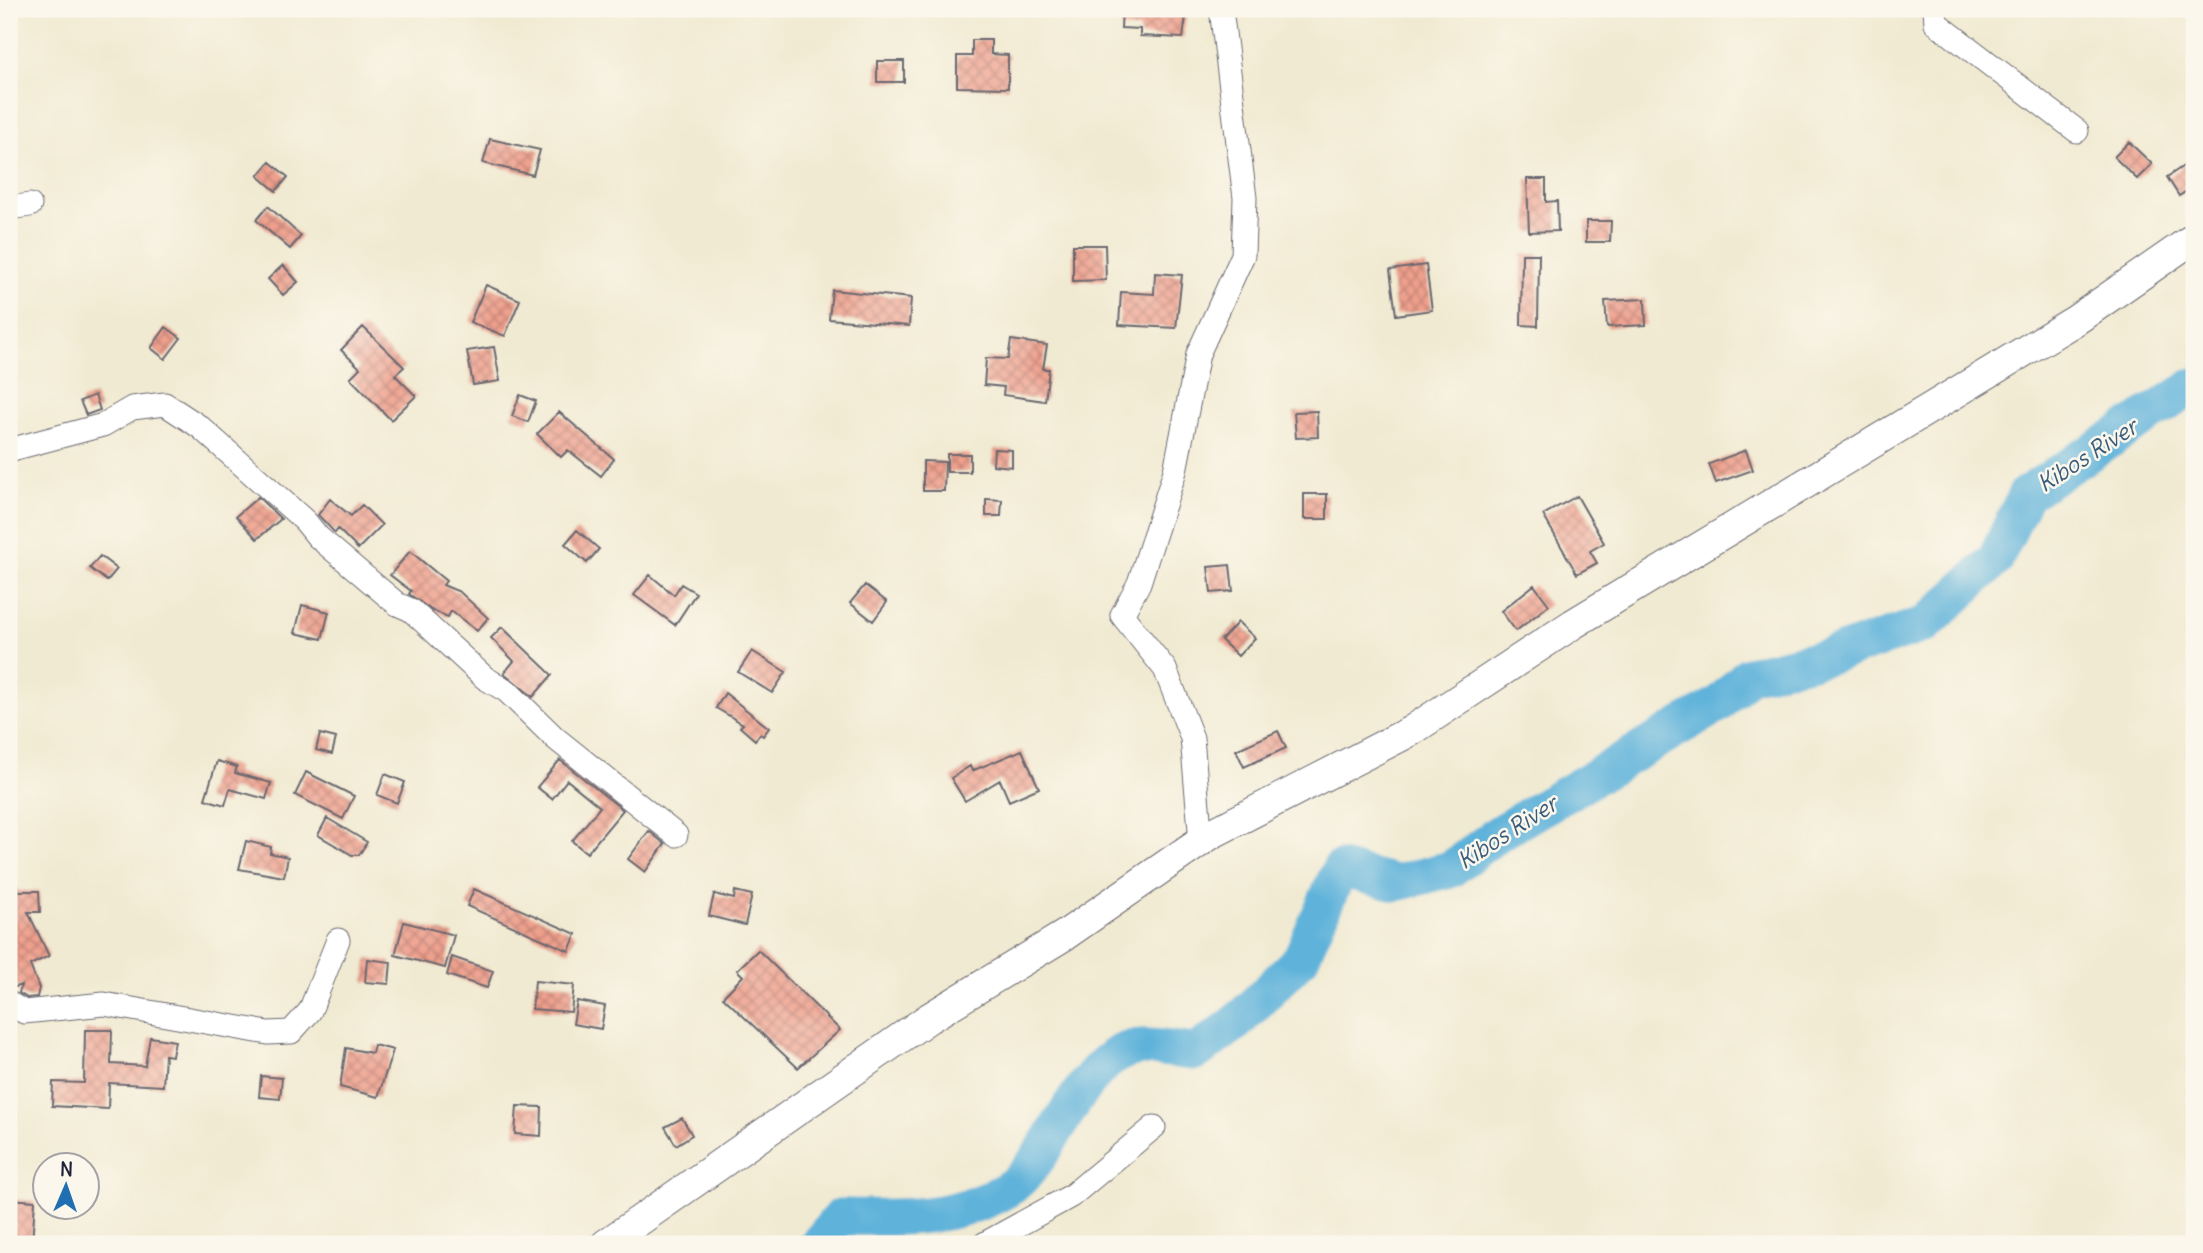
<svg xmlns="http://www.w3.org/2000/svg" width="2203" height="1253" viewBox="0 0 2203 1253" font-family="Delius,sans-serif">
<defs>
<pattern id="building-cross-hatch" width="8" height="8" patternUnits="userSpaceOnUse" patternTransform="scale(1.75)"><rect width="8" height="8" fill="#efa08d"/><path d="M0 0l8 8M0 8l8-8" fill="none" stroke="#c18274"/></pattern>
</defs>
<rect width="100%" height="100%" fill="#fbf7ec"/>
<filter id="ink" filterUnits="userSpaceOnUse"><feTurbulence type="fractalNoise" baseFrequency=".0143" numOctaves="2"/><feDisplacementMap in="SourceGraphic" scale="14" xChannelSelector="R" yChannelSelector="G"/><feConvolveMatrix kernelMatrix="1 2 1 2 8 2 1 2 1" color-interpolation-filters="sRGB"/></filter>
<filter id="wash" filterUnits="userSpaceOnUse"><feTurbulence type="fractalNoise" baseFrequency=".00686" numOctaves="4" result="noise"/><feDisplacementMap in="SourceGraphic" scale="28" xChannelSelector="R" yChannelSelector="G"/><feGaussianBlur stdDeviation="1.57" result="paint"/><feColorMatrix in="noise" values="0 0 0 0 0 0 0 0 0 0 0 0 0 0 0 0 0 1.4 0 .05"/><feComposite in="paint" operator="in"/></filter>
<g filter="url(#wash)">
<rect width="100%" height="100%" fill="#f1ead2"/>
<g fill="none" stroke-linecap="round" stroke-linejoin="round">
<path stroke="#5eb2da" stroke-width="37" d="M818 1244 840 1217C898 1218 954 1220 1006 1190 1055 1161 1080 1050 1142 1047 1160 1046 1179 1051 1196 1052L1236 1023 1301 958 1340 869 1396 883 1451 869 1499 833 1719 704 1748 675 1829 656 1926 624 1995 560 2026 494 2194 386"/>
</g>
<g id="blocks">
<path fill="url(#building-cross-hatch)" d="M1122 9H1187L1183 38 1140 36V29L1121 28Z
M972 40H991V54L1008 55V88L957 87V56H972Z
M877 61H904V82H877Z
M490 139 540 150 533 175 483 163Z
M2129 142 2152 164 2137 179 2114 157Z
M2194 159V186L2179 196 2167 177Z
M270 162 288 177 276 191 258 176Z
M1527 179H1546V202L1557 201 1558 231 1529 232Z
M268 206 301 236 290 249 256 220Z
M1586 221H1611L1610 242H1586Z
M1073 245H1105L1106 280 1073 281Z
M1522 254H1539L1538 326 1521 325Z
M283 265 298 282 283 295 268 279Z
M1426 265 1432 310 1396 315 1390 270Z
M1155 273 1182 275 1176 328 1119 325 1121 292 1154 294Z
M486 285 520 300 505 336 470 322Z
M832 290 911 298 909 326 829 319Z
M1645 299 1646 325 1607 327 1605 301Z
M166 327 181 338 165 359 151 348Z
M363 327 404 367 395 375 416 396 391 420 350 378 360 368 341 350Z
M1011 340 1047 345 1043 369H1049L1045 401 1003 395 1004 387 984 385 986 358 1008 359Z
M494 347 500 381 473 385 467 351Z
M95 395 100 410 86 415 80 401Z
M520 395 536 401 528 422 512 416Z
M1317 411 1318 437 1296 438 1294 412Z
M559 412 614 459 601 476 568 450 561 457 537 434Z
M994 449 1012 450V467L993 465Z
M1746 450 1753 470 1716 483 1709 464Z
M947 454H970V472H947Z
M923 461 945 462 944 491H923Z
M1304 494H1327V519H1304Z
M1577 496 1604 543 1590 551 1597 563 1577 574 1543 515Z
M258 497 281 519 257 539 236 516Z
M330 499 351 516 362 505 382 525 358 549 338 529 335 533 318 515Z
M986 499 1002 500 1001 516H986Z
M577 530 599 549 587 563 565 544Z
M410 551 446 581 443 585 460 592 488 618 477 631 451 611 448 617 431 610 409 594 411 591 390 575Z
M100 556 117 569 107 581 90 568Z
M1230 565 1233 591 1211 593 1208 567Z
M650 575 674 595 681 584 696 593 675 625 634 595Z
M865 585 887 602 873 621 850 603Z
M1534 585 1549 605 1516 631 1501 611Z
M302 605 329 612 322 639 295 633Z
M1238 622 1255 638 1238 656 1221 640Z
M502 627 552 675 533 697 504 673 514 661 491 638Z
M752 651 786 672 772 693 738 672Z
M725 693 769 728 763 736 760 734 755 740 740 727 743 724 716 708Z
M1278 731 1286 748 1244 767 1236 750Z
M320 734 336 738 332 754 316 750Z
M1022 750 1039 788 1009 801 1000 780 965 801 951 778 970 766 972 771Z
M560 760 623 810 587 853 572 841 600 807 567 780 552 799 537 787Z
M217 761 237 767 235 773 271 783 266 799 230 789 225 805 205 799Z
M306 772 354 796 343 819 295 795Z
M385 774 405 782 397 803 377 795Z
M327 818 367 842 359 855H352L318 835Z
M649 831 665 844 645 872 628 859Z
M246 841 271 847 270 853 288 857 284 877 239 869Z
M13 880 18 891H39L40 912H28L49 956 30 965 39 988 37 997 27 998 19 993 21 985 9 989V938L13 936Z
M474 889 576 934 569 951 467 906Z
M735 891 752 895 745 925 709 916 714 894 734 899Z
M404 922 454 935 445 968 395 955Z
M758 950 840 1030 798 1068 723 997 743 976 737 970Z
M452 957 493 971 487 988 447 975Z
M367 959 391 962 389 984 365 982Z
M535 981 574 985 571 1012 532 1009Z
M577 1001 605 1006 601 1029 573 1024Z
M85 1030H112L111 1064 145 1066 150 1037 175 1041 172 1056 165 1055 163 1086 109 1083 108 1109 52 1106 53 1082 84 1083Z
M374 1045 393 1050 378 1097 340 1087 346 1048 372 1053Z
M261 1076 282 1078 280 1099 259 1097Z
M517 1106 542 1107 541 1136 515 1134Z
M682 1118 692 1135 676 1145 665 1127Z
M9 1199 35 1201 32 1244H9Z"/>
</g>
</g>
<g filter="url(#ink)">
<use href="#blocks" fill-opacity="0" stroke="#6a6870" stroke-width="2"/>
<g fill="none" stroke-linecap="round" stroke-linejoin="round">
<g stroke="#6a6870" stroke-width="25">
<path id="minor" d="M1935 9 1936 23 2077 131
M9 208 30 205
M9 450 103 425 132 408 165 404 200 427 305 521 318 537 397 604 411 610 485 678 507 691 555 738 676 835
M1201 841 1192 738 1165 669 1122 615 1139 583 1175 471 1198 354 1243 255 1245 198 1221 9
M9 1003 24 1012 104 1004 268 1033 291 1032 310 1011 338 940
M984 1244 1071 1196 1154 1127"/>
</g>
<g stroke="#6a6870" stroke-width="32">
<path id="major" d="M606 1244 929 1018 1065 935 1211 834 1411 731 1573 624 2076 320 2194 238"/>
</g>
<use href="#minor" stroke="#fff" stroke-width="23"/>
<use href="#major" stroke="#fff" stroke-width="30"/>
</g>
</g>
<g text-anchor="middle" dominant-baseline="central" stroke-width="5" stroke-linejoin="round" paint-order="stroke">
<g font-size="23" font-style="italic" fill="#3a5c7b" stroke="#fbf7ec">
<text transform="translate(2087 455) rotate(-33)">Kibos River</text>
<text transform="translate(1507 832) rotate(-33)">Kibos River</text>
</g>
</g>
<rect width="2203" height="1253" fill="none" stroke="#fbf7ec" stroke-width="35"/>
<g transform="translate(66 1186) rotate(2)"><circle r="33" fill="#fbf7ec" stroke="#a4a2a5" stroke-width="2"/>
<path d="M0-5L12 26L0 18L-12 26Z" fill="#1f6fb2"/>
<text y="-10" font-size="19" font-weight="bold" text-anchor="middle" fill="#22223b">N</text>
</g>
</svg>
